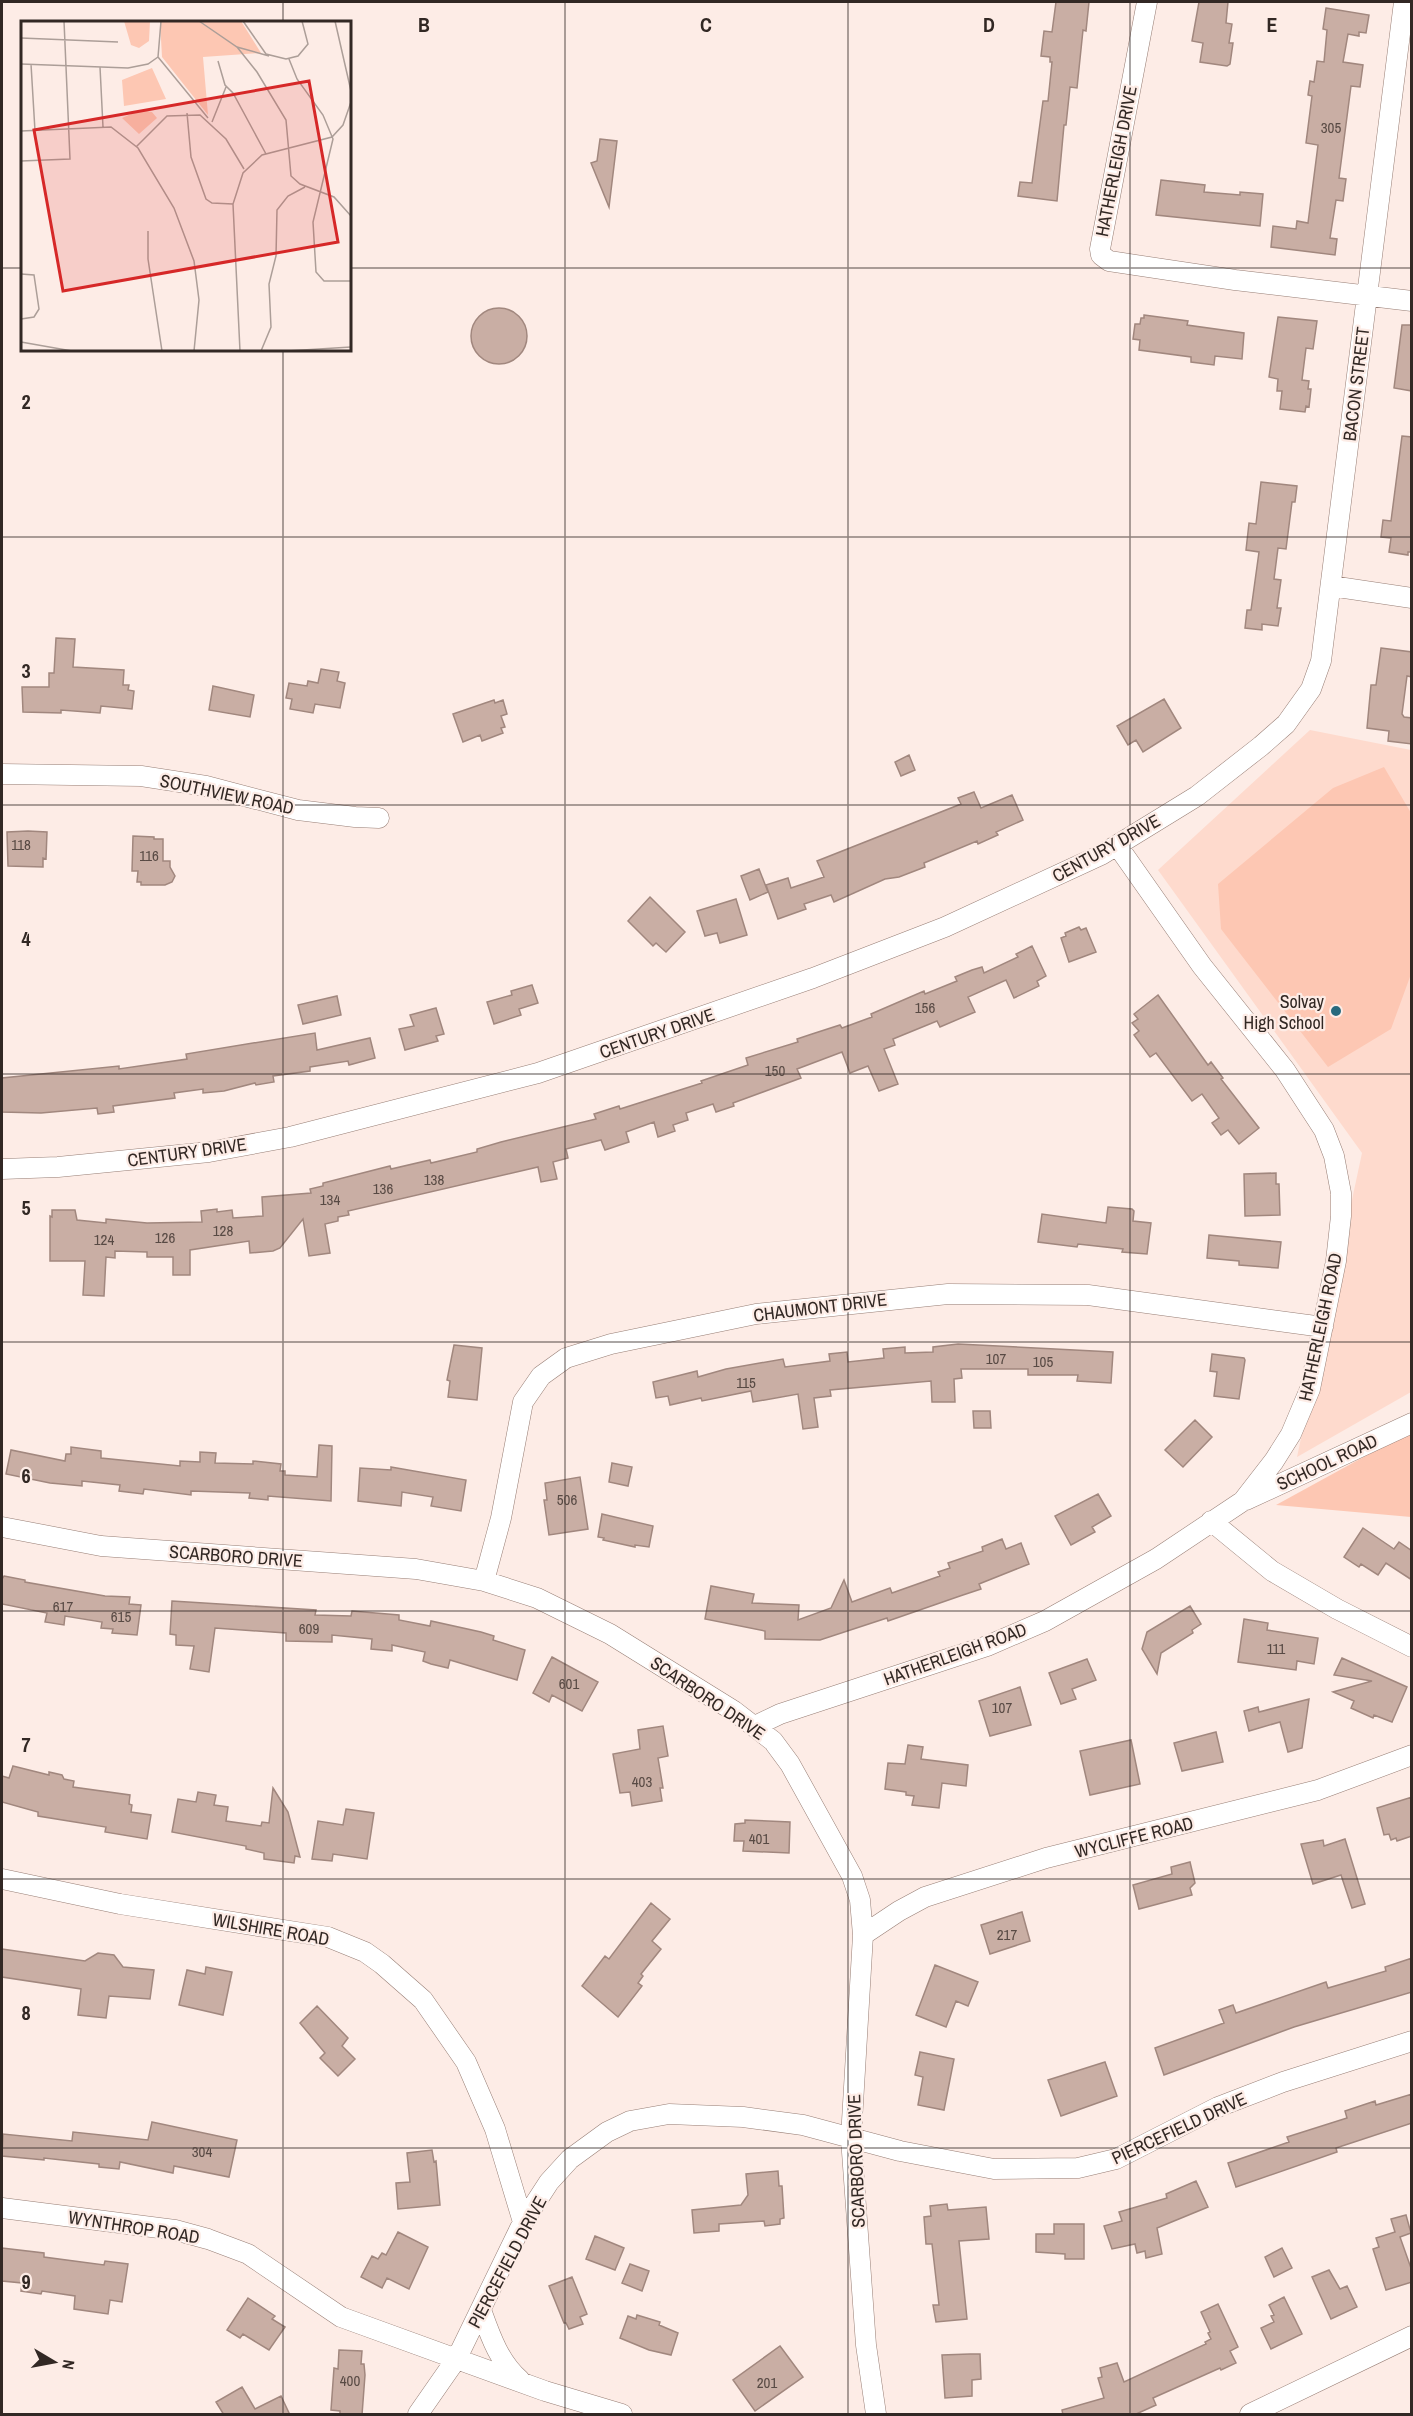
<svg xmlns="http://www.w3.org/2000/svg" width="1413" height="2416" viewBox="0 0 1413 2416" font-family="'Archivo Narrow',sans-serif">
<rect width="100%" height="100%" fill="#fdece6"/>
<path fill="#fedacd" d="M1310 730 1411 750V1392L1297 1457 1362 1153 1158 870Z"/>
<path fill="#fdc7b3" d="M1384 767 1411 813V974L1391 1029 1328 1067 1221 929 1218 884 1333 788Z
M1411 1431V1517L1276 1505Z"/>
<path fill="#c9aea4" stroke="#a1877e" stroke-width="1.5" d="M1056 2H1089L1086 31 1083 30 1077 88 1070 87 1066 125H1064L1057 201 1018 196 1020 182 1032 183 1043 101H1048L1052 62H1050V57L1041 56 1044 31 1052 32Z
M1199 2H1228L1226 23 1232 24 1229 43H1233L1230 64 1227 66 1200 62 1203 43 1192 41Z
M1326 8 1369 15 1366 33 1359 32V36L1348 34 1343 62 1363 65 1360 87 1351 86 1339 178 1346 179 1343 201 1336 200 1330 238 1337 239 1335 255 1271 247 1273 226 1296 229 1297 221 1308 223 1318 145 1306 143 1312 96 1308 95 1310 81 1314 82 1317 61 1324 62 1327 30 1323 29Z
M600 139 617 141 609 207 591 163 597 161Z
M1161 180 1205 185 1204 192 1240 195V192L1263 194 1260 226 1156 215Z
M471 336a28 28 0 1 1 56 0a28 28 0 1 1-56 0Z
M1144 315 1188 321 1187 325 1244 333 1242 359 1215 356 1214 365 1191 362V357L1139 350 1140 340 1133 339 1135 324H1140L1141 318H1144Z
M1278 317 1317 321 1313 349 1306 348 1302 380 1309 381 1308 389H1311L1309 407 1306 406 1305 412 1280 409 1282 391H1277L1278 379 1269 377Z
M1402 325H1412V391L1394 388Z
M1402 436 1412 437V552H1408V555L1389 552 1391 538 1381 537 1383 520 1391 521Z
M1261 482 1297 486 1295 502H1292L1286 549 1278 548 1274 579 1281 580 1277 608H1281L1278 626 1262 624V630L1245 628 1247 610H1251L1259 552 1246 550 1249 523 1256 524Z
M56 638 75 639 73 667 124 670 123 685H129L128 690 134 691 132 709 101 706 100 713 61 710V713L23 712 22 687H49V673H54Z
M1381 648 1412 652V677L1407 676 1402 714 1404 717 1412 718V744L1388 741 1389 731 1367 728 1371 685H1376Z
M321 669 339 672 337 681 345 683 340 708 315 704 313 713 290 709 292 699 286 698 289 683 307 686 308 681 318 683Z
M213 686 254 695 250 717 209 710Z
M1164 699 1181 728 1143 752 1136 740 1128 745 1117 726Z
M494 700 495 703 503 700 507 714 501 716 505 727 501 728 503 733 482 741 480 735 463 742 453 714Z
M909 755 915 770 901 776 895 762Z
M974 792 981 808 1012 795 1023 820 996 832 998 835 978 844 977 841 924 863 925 867 899 877 885 879 834 902 831 895 804 904 806 909 778 919 766 885 788 878 791 888 824 877 817 861 961 804 958 798Z
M28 831 47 832 46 859 43 858V867L8 866 7 832Z
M133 836 154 837V839H163V861H170V867L175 876 172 882 165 885H141V882H137L138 871H132Z
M759 869 768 892 750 900 741 876Z
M650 897 685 932 666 952 656 943 653 946 628 921Z
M736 899 747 935 720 943 717 933 705 936 697 911Z
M1079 927 1081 930 1086 928 1096 952 1069 962 1061 938 1066 936 1065 933Z
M1032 946 1046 976 1037 981 1039 986 1014 998 1006 980 968 997 975 1012 940 1027 937 1021 893 1039 895 1045 884 1049 898 1084 879 1091 868 1066 850 1073 842 1052 797 1069 801 1078 733 1103 734 1106 716 1112 713 1104 686 1113 688 1120 673 1125 675 1131 658 1137 654 1122 626 1132 629 1142 605 1150 601 1140 566 1149 568 1158 553 1162 557 1179 541 1182 538 1167 348 1211 349 1215 338 1217V1221L325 1224 330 1253 309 1256 303 1219 280 1248 273 1251 250 1253 249 1241 190 1250V1275H173V1257H147V1252L115 1251V1258L106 1257 104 1296 83 1295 85 1261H50V1216L52 1217V1210H75L77 1220 106 1223V1219L147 1223 202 1222 201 1211 217 1209V1212L232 1210 233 1218 263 1216 262 1197 311 1193 310 1189 323 1186V1183L390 1166 391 1169 430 1160 431 1163 477 1152V1149L501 1142 596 1119 594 1114 619 1106 620 1109 702 1083 701 1081 748 1065 746 1058 798 1042 797 1039 812 1034 840 1025 842 1028 872 1017 871 1014 924 991 925 994 957 981 955 977 972 970 982 967 984 973 1018 957 1016 954Z
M532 985 538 1003 519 1009 521 1015 494 1024 487 1002 512 995 511 991Z
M1158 995 1208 1065 1211 1062 1223 1078 1221 1079 1259 1128 1239 1144 1228 1130 1221 1135 1212 1123 1219 1118 1202 1094 1192 1101 1156 1053 1150 1057 1134 1035 1139 1031 1132 1023 1138 1019 1134 1014Z
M337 996 341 1015 303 1024 298 1005Z
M436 1008 444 1034 436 1036 438 1041 405 1050 399 1029 414 1026 410 1015Z
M315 1033 317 1050 370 1038 375 1058 349 1065 348 1061 310 1067V1071L273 1076 274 1082 256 1085 255 1083 224 1091 203 1093V1089L174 1093 175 1098 113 1106 114 1112 98 1114 97 1108 41 1113 2 1112V1078L119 1066V1069L187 1059 186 1054Z
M1276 1173V1184H1279L1280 1215 1245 1216 1244 1174Z
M1108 1207 1132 1209 1134 1211 1133 1221 1151 1223 1147 1254 1122 1252 1123 1249 1078 1244 1077 1247 1038 1242 1042 1214 1106 1223Z
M1209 1235 1281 1242 1278 1268 1239 1265V1261L1207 1258Z
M958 1344 1113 1352 1111 1383 1077 1381 1078 1375H1028V1369H961L962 1378 954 1379 955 1402H932L931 1381 830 1390 831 1396 814 1398 818 1427 803 1429 798 1394 753 1402 751 1391 702 1401 701 1398 670 1405 668 1396 656 1398 653 1382 697 1371 698 1377 726 1369 783 1359 785 1367 830 1361 829 1354 847 1352 848 1362 884 1358 883 1349 905 1347V1353L933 1352V1347Z
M454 1345 482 1348 477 1400 448 1397 450 1381 447 1380Z
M1212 1354 1244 1358 1245 1360 1239 1399 1214 1396 1217 1372 1210 1371Z
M973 1411H990L991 1428H974Z
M1195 1420 1212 1437 1183 1467 1165 1450Z
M319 1445 332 1446 331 1501 268 1496V1500L249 1498 250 1493 191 1491V1495L144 1489 143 1494 119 1491 120 1485 82 1481V1486L50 1483 6 1474 11 1450 65 1461 66 1454H71V1447L101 1451V1458L180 1466V1461L200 1462V1452L216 1453 215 1463 253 1464V1461L281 1464 280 1471H285V1475L317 1477Z
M612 1463 632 1467 628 1486 609 1482Z
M391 1467 466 1480 461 1511 431 1506 433 1497 402 1492 401 1506 358 1501 360 1468 391 1470Z
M580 1477 588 1529 549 1535 544 1500H547L545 1483Z
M1098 1494 1111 1516 1092 1527 1095 1532 1071 1545 1055 1516Z
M602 1514 653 1526 649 1547 635 1545V1547L603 1540 604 1538 598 1537Z
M1363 1528 1394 1549 1399 1542 1412 1551V1580L1386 1563 1378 1575 1361 1564 1359 1567 1344 1557Z
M1002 1539 1006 1549 1021 1543 1029 1564 979 1584 981 1589 960 1596 888 1621 887 1618 820 1640 765 1639V1631L705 1619 711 1586 754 1594 752 1603 799 1605 798 1620 831 1608 844 1580 852 1602 890 1588 892 1593 940 1576 938 1572 950 1568 948 1563 983 1551 982 1547Z
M4 1576 25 1580V1582L105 1596 130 1597 129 1604 141 1605 137 1635 112 1633 113 1629 101 1628 102 1622 65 1616 64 1625 45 1622 47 1613 2 1604V1579Z
M172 1601 316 1610 315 1615 351 1616 352 1611 399 1615V1620L430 1626 431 1621 481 1632 494 1636 493 1640 525 1650 517 1680 450 1660 448 1668 431 1664 423 1661 425 1652 392 1645V1651L371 1649 372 1639 332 1635V1642L286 1641V1633L215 1628 209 1672 190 1669 194 1646 176 1645V1635L170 1634Z
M1190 1606 1201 1624 1192 1630 1193 1633 1161 1653 1157 1674 1142 1649 1147 1632Z
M1244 1619 1268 1623 1267 1630 1318 1638 1314 1664 1297 1661 1296 1670 1238 1662Z
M552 1657 598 1682 582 1711 552 1695 549 1702 533 1693Z
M1342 1658 1407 1687 1392 1722 1374 1715 1373 1718 1351 1708 1354 1701 1333 1692 1372 1681 1334 1675Z
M1087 1659 1096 1680 1072 1689 1076 1699 1061 1704 1049 1673Z
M1020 1687 1031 1725 990 1736 979 1701Z
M1309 1699 1302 1748 1288 1752 1280 1722 1249 1731 1244 1711 1258 1707 1259 1712Z
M663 1726 668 1756 658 1758 663 1788H660L662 1801 632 1806 630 1792 620 1793 613 1754 640 1749 638 1730Z
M1216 1732 1223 1762 1182 1771 1174 1743Z
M1131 1740 1140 1784 1090 1795 1080 1751Z
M908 1745 923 1747 921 1759 968 1765 966 1786 942 1783 939 1808 912 1805 914 1796 906 1795V1792L885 1789 888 1763 905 1764Z
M13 1766 49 1775V1772L62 1775 64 1779 74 1781 73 1787 130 1795 129 1804 132 1805 131 1812 151 1815 147 1839 105 1832 106 1827 38 1816V1812L2 1802V1776L9 1778Z
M273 1788 288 1812 300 1857 295 1856 294 1863 264 1859V1853L246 1849V1846L172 1832 178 1799 196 1802 198 1792 216 1795 214 1805 228 1807 226 1821 261 1826 262 1822 269 1823Z
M1412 1797V1836L1397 1841 1396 1838 1391 1840 1389 1834 1384 1835 1377 1808Z
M346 1809 374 1813 367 1859 333 1854 332 1861 312 1859 318 1821 343 1825Z
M745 1820 790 1822 789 1853 743 1851 744 1841H734L735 1824 745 1823Z
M1345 1839 1365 1904 1352 1908 1341 1875 1313 1884 1301 1844 1323 1840 1324 1846Z
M1190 1862 1195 1883 1190 1888 1192 1895 1139 1909 1133 1885 1172 1874 1171 1867Z
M651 1903 670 1919 652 1941 661 1949 641 1974 643 1976 638 1983 642 1986 618 2017 582 1986 605 1956 609 1959Z
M1022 1912 1030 1941 990 1954 981 1925Z
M2 1949 85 1961 98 1953 114 1955 123 1967 154 1970 150 1999 109 1996 106 2018 78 2015 81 1989 2 1977Z
M1412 1958V1992L1294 2027 1164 2075 1155 2048 1224 2023 1219 2010 1233 2005 1236 2013 1326 1982 1328 1988 1386 1971 1385 1967Z
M935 1965 978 1982 968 2006 956 2001 946 2027 916 2015Z
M206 1967 232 1972 223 2015 179 2005 187 1970 205 1974Z
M317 2006 348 2038 342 2046 355 2059 338 2076 320 2058 325 2053 300 2023Z
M920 2052 954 2059 944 2110 918 2105 923 2077 915 2075Z
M1105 2062 1117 2096 1061 2116 1048 2080Z
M1412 2094V2123L1336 2148 1337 2152 1236 2187 1228 2163 1289 2142 1287 2137 1347 2118 1345 2111 1375 2101 1376 2105Z
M152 2122 237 2140 229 2177 174 2166 173 2173 120 2162 119 2169 99 2167V2164L44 2158V2160L2 2156 3 2134 72 2141 73 2132 148 2140Z
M432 2150 434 2162 436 2161 440 2205 398 2209 396 2183 410 2182 407 2153Z
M778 2171 779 2186H782L784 2218 780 2219V2224L765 2226 764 2221 719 2224V2231L694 2233 692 2210 741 2205 748 2195 746 2174Z
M1196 2181 1208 2207 1157 2228 1162 2254 1146 2258 1145 2251 1137 2253 1135 2244 1112 2249 1104 2226 1122 2221 1119 2212 1167 2198 1166 2194Z
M947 2204 948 2210 986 2207 989 2239 959 2241 967 2319 936 2322 933 2305H939L932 2244H926L924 2217 931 2216 930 2206Z
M1406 2215 1411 2233 1400 2237 1412 2271V2282L1386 2290 1373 2249 1379 2247 1376 2238 1395 2232 1391 2219Z
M1054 2224H1084V2259H1065V2254L1036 2252V2234H1054Z
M398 2232 428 2247 409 2289 387 2278 382 2288 361 2277 372 2256 378 2259 382 2253 386 2255Z
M595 2236 624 2248 615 2270 586 2259Z
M2 2248 44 2253V2257L104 2265 105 2261 128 2264 122 2302 110 2300 108 2314 74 2309 75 2296 42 2291 41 2294 21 2291 22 2283 2 2281Z
M1282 2248 1292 2268 1274 2277 1265 2257Z
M630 2264 649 2271 642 2291 622 2283Z
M1329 2270 1340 2289 1347 2286 1357 2307 1331 2319 1312 2277Z
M572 2277 587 2314 580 2317 583 2324 569 2329 566 2323H564L549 2286Z
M1284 2297 1302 2334 1271 2349 1261 2328 1274 2322 1271 2316 1274 2315 1269 2305Z
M248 2298 275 2316 272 2319 285 2327 269 2350 243 2334 240 2338 227 2330Z
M1218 2304 1238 2347 1230 2351 1236 2363 1221 2370 1220 2368 1153 2398 1156 2405 1134 2415H1063L1062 2410 1104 2398 1098 2378 1102 2377 1100 2368 1117 2363 1124 2382 1206 2344 1205 2342 1211 2339 1208 2333 1210 2332 1201 2312Z
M637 2315 660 2322 659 2325 678 2333 671 2355 649 2350 620 2338 628 2316 636 2319Z
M780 2346 803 2377 755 2411 733 2380Z
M339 2350 362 2351 361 2364H364L365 2375 362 2415H340V2411L331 2410 334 2368 338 2369Z
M970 2354H980L981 2379 972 2380V2396L945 2398 942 2355Z
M242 2387 255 2409 281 2396 290 2415H224L216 2402Z"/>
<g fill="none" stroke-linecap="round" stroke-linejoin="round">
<g stroke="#977e75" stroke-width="21">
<path id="minor" d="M1147 2 1100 249 1101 255 1109 261 1235 280 1412 301
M1331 586 1412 598
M2 774 141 776 206 786 298 810 355 817 379 818
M2 1169 58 1167 209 1152 290 1137 538 1073 813 978 945 927 1101 855 1197 796 1261 746 1286 724 1311 689 1321 661 1404 2
M1246 1500 1412 1423
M1211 1521 1272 1571 1337 1609 1412 1647
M2 1527 101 1546 416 1569 484 1581 537 1598 610 1634 734 1711 773 1741 790 1764 852 1876 860 1900 863 1935 851 2138 866 2345 876 2414
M484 1581 501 1518 523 1402 541 1376 566 1358 611 1344 756 1314 948 1294 1088 1295 1323 1327
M755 1726 780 1714 987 1646 1045 1621 1156 1559 1243 1501 1274 1461 1291 1434 1310 1389 1336 1261 1341 1216V1193L1334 1156 1324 1130 1285 1070 1202 966 1117 845
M2 1879 120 1904 328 1937 365 1952 382 1964 423 2000 466 2062 495 2129 523 2222
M863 1935 899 1911 925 1897 1046 1858 1318 1790 1412 1755
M2 2208 175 2230 208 2239 248 2254 341 2317 545 2391 622 2414
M481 2310C490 2335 499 2362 520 2380
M418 2414 457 2358 523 2222 549 2182 570 2159 607 2132 630 2121 669 2114 743 2117 803 2125 900 2151 994 2169 1078 2168 1116 2159 1218 2107 1283 2082 1412 2041
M1250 2414 1412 2336"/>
</g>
<use href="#minor" stroke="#fff" stroke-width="20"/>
</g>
<path fill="none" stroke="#322824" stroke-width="1.5" stroke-opacity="0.55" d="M283 2V22M565 2V2414M848 2V2414M1130 2V2414M2 268H22M350 268H1412M283 350V2414M2 537H1412M2 805H1412M2 1074H1412M2 1342H1412M2 1611H1412M2 1879H1412M2 2148H1412"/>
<circle fill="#28697d" stroke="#fdece6" stroke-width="2" cx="1336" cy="1011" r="6"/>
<g text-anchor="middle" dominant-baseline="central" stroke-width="4.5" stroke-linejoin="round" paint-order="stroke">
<g font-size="15" fill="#584a44">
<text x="1331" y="127">305</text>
<text x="21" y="844">118</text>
<text x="149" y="855">116</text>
<text x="925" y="1007">156</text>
<text x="775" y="1070">150</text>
<text x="434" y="1179">138</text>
<text x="383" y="1188">136</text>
<text x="330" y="1199">134</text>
<text x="223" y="1230">128</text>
<text x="165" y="1237">126</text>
<text x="104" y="1239">124</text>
<text x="996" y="1358">107</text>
<text x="1043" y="1361">105</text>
<text x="746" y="1382">115</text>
<text x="567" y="1499">506</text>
<text x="63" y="1606">617</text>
<text x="121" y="1616">615</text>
<text x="309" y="1628">609</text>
<text x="1276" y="1648">111</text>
<text x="569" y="1683">601</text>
<text x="1002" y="1707">107</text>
<text x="642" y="1781">403</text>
<text x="759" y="1838">401</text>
<text x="1007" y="1934">217</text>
<text x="202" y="2151">304</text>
<text x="350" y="2380">400</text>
<text x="767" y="2382">201</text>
</g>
<g font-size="18" fill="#322824" stroke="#fdece6">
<text transform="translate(1116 161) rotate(-79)">HATHERLEIGH DRIVE</text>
<text transform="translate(1356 384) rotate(-83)">BACON STREET</text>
<text transform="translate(227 794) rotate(12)">SOUTHVIEW ROAD</text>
<text transform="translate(1106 848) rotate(-29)">CENTURY DRIVE</text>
<text transform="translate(657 1033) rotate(-19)">CENTURY DRIVE</text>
<text transform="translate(187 1152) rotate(-8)">CENTURY DRIVE</text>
<text transform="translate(820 1307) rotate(-7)">CHAUMONT DRIVE</text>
<text transform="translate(1320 1327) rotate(-78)">HATHERLEIGH ROAD</text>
<text transform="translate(1327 1462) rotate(-25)">SCHOOL ROAD</text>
<text transform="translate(236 1556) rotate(4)">SCARBORO DRIVE</text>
<text transform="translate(955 1654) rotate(-20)">HATHERLEIGH ROAD</text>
<text transform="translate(708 1698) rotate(34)">SCARBORO DRIVE</text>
<text transform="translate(1134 1837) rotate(-14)">WYCLIFFE ROAD</text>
<text transform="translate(271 1929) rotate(10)">WILSHIRE ROAD</text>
<text transform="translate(1179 2128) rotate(-25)">PIERCEFIELD DRIVE</text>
<text transform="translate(856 2161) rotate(-92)">SCARBORO DRIVE</text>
<text transform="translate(134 2227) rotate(9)">WYNTHROP ROAD</text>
<text transform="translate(507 2262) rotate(-62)">PIERCEFIELD DRIVE</text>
</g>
<g font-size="18" fill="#322824" stroke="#fdece6" text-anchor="end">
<text x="1324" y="1001">Solvay<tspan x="1324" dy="21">High School</tspan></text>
</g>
</g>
<g transform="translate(21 21)">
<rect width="330" height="330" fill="#fdece6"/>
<path d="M103 0H129L128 20 118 27 110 24ZM139 0H220L240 32 182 36 187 94 141 36ZM131 47 145 78 103 85 101 59ZM119 89 131 91 136 97 118 113 101 97Z" fill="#fdc7b3"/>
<path fill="none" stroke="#ac9e98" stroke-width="1.5" d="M178 0 216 26 248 35M222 0 245 33 265 38 277 35 287 23 281 0M314 0 330 70M0 17 97 21M216 26 236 51 265 99 270 155 279 163 313 176 330 195M137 36 187 97M137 36 140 0M268 38 276 58 302 94 312 118 292 201 295 251 303 260H330M197 40 204 64 212 72 245 133M0 43 107 47 127 43 137 36M10 43 14 110M79 46 82 106M166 92 170 136 185 178 191 182 212 183M191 101 205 66M0 110 90 106 117 127 153 187 173 240 178 279 173 330M115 126 146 95 179 94 205 118 223 148M0 140 49 138 43 0M127 210V238L141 330M0 253 13 254 18 288 13 296 0 298M0 321 51 330M219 330 212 183 222 152 241 134 311 116 322 104 330 81M240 330 250 306 248 263 255 235 256 189 267 175 284 166M266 330 330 326"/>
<path fill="#d62828" fill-opacity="0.15" stroke="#d62828" stroke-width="3" d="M288 60 317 221 42 270 13 109Z"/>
<rect width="330" height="330" fill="none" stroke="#322824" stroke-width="3"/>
</g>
<g font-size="20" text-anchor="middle" font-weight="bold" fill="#322824" stroke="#fdece6" stroke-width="4.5" stroke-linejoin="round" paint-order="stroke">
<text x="424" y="32">B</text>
<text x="706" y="32">C</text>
<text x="989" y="32">D</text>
<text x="1272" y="32">E</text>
<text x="26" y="409">2</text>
<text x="26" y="678">3</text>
<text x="26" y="946">4</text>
<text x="26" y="1215">5</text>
<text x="26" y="1483">6</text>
<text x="26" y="1752">7</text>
<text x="26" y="2020">8</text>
<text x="26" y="2289">9</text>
</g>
<rect width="1413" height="2416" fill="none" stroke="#322824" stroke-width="6"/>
<g transform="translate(54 2362) rotate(100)" stroke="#fdece6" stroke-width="4.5" paint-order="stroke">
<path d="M0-4.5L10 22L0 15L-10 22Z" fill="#322824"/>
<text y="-9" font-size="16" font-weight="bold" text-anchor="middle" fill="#322824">N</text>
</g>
</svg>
